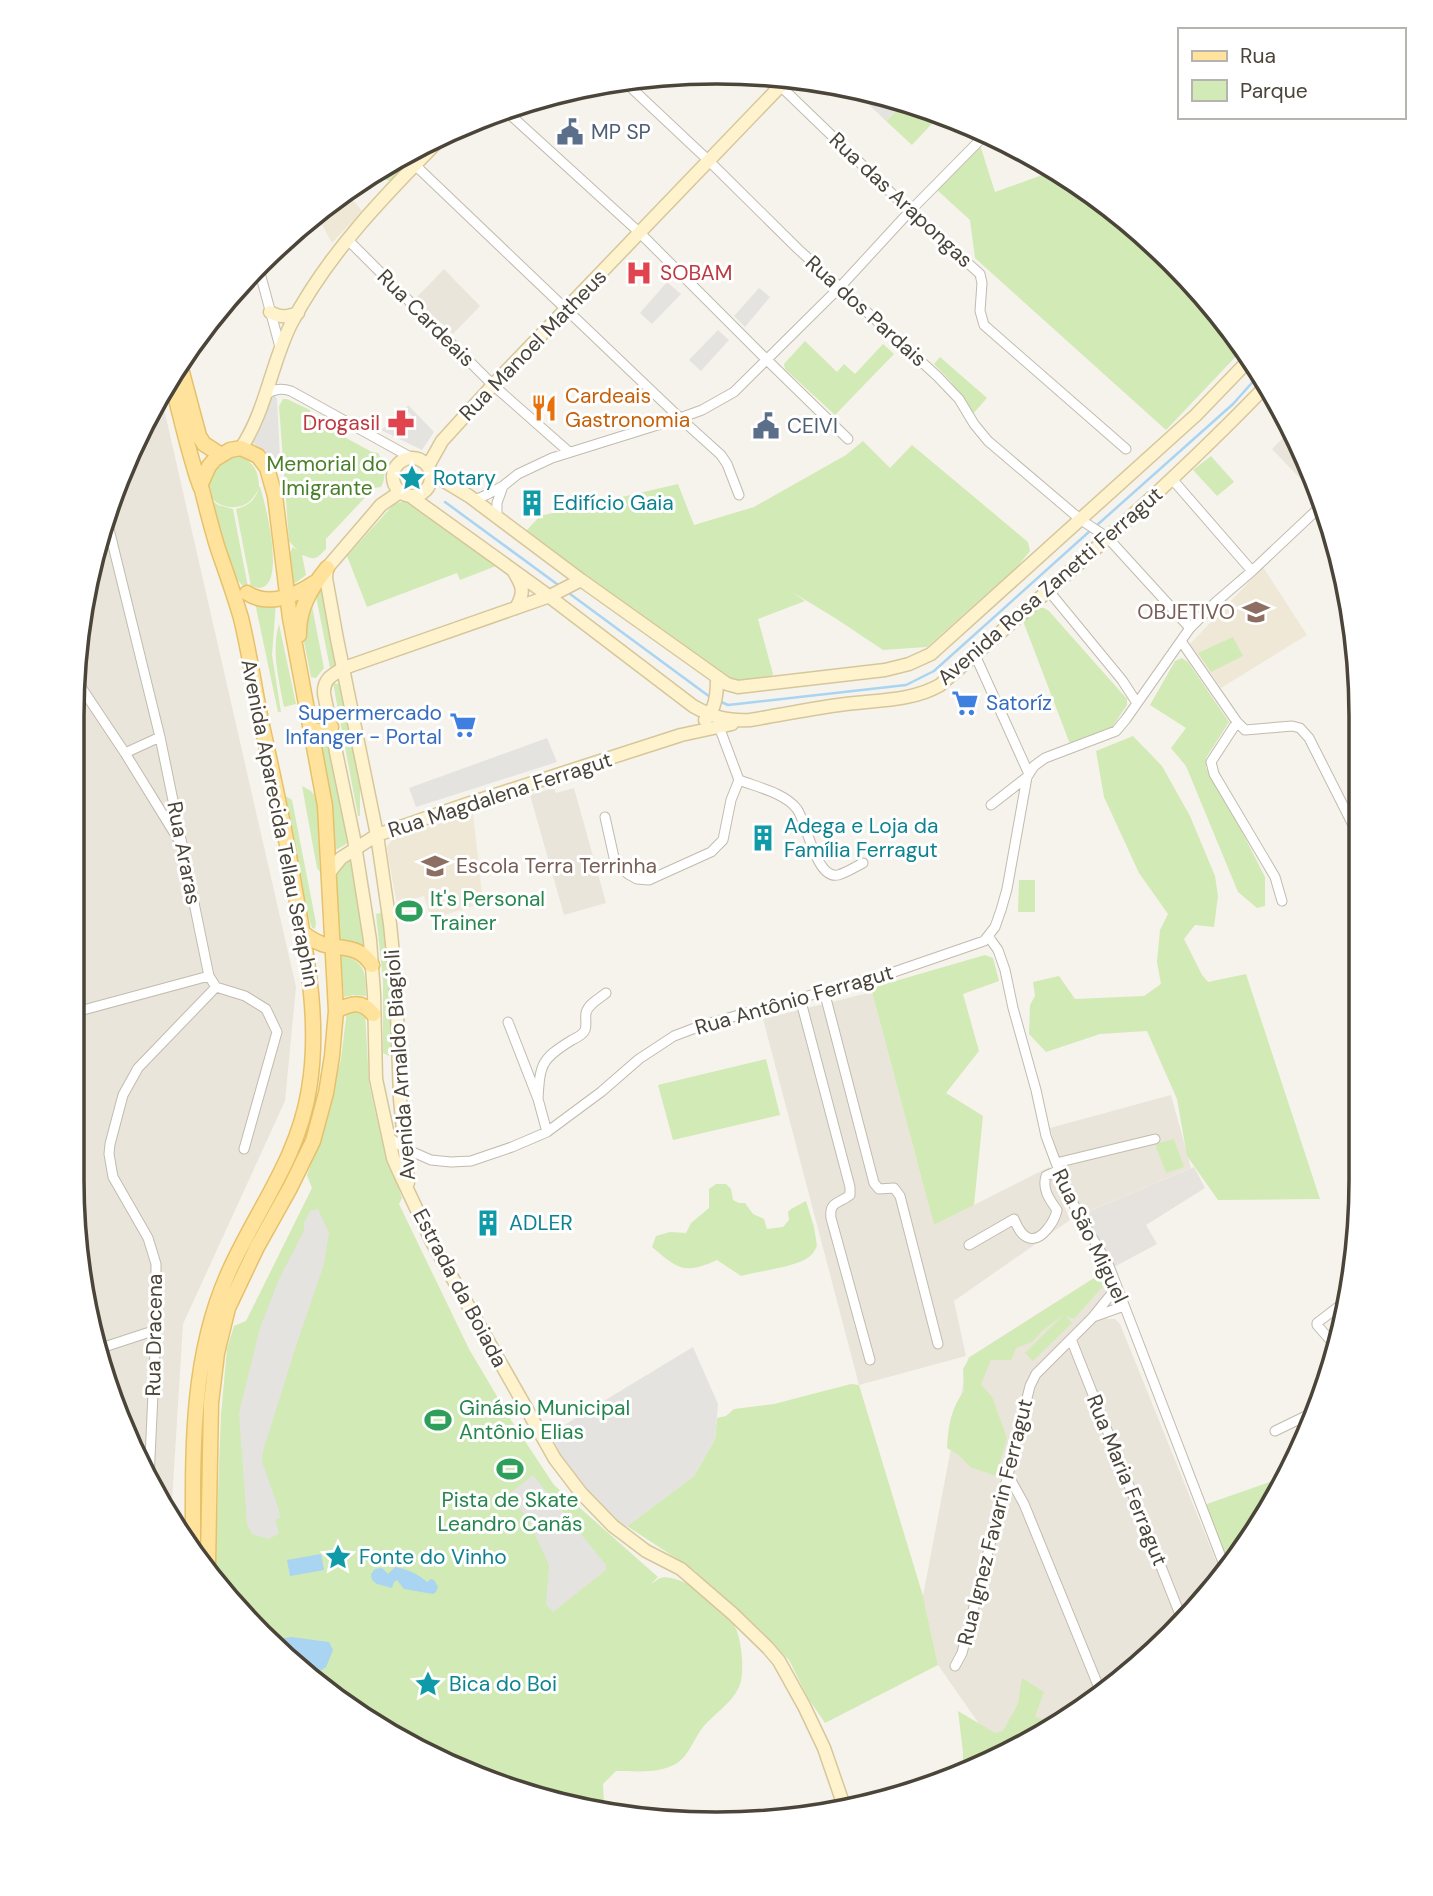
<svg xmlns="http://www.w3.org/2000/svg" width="1433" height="1896" viewBox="0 0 1433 1896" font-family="'DM Sans',sans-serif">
<rect width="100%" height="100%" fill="#f6f3ec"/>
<path fill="#eae5da" d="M444 269 480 306 453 334 415 299Z
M162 400 296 987 285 1101 183 1324 171 1518 158 1502 94 1347 72 1180 73 675 94 550Z
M1290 431 1312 470 1319 498 1272 449Z
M554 788 556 793 574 788 606 903 564 915 530 795Z
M872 992 934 1225 1049 1167 1070 1220 954 1301 966 1356 859 1385 763 1019Z
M1171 1095 1191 1168 1082 1214 1064 1174 1050 1128Z
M1102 1273 1106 1285V1291L1100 1300 1105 1313 1107 1319H1115L1120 1324 1222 1576 1201 1605 1109 1691 1000 1754 938 1665 923 1596 968 1358Z"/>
<path fill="#e6e2dd" d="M1194 1167 1205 1188 1146 1225 1157 1244 1114 1267 1085 1213Z"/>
<path fill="#efe8d6" d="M346 191 362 211 332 243 316 213 324 205Z
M1263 567 1307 635 1221 688 1190 644Z
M473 813 483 903 431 919 424 896 397 904 388 856 387 846 391 841 397 837Z"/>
<path fill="#d2eab5" d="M905 102C918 105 928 107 939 116L912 145 886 121Z
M439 135 393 182 384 179 379 174 380 170Z
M980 145 995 192 1056 170 1142 232 1228 324 1243 349 1166 430 975 258 970 220 937 190Z
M805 341 837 372 844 364 855 374 883 344 894 354 835 415 785 369 784 364Z
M940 357 987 398 972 415 952 383 934 364Z
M283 399H287L310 410 311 419 372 452 378 453C385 463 387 476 381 487L374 488 326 539V549C315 560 316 560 302 555L306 575 294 584C288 573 286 558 293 547L298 551 289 541 279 406Z
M863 441 890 468 912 445 1028 542 1030 551 1016 568 927 647 883 650 835 618 792 592 805 601 758 619 773 674 769 679 739 682 727 678 526 531 540 516 678 484 694 525 754 507 846 455Z
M236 455C252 460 259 470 259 487H260C265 501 291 603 251 586L236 509C249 506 255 500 259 488 257 492 254 497 250 501 238 512 213 508 208 491 206 483 211 472 212 464Z
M1211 456 1234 482 1217 496 1193 470Z
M210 499 218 505 233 509 248 587 242 585 232 574Z
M401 502 409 503 496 566 460 580 457 573 367 607 347 556 394 504Z
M320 585 336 664 330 668 315 591Z
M311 601 324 668 316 678 311 677 302 632Z
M276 602 272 655 281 712H278L255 603Z
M1039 608H1044L1049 611 1127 699V705L1111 729 1070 744 1023 621Z
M279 624 296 704 284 707C279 680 271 651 279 624Z
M1233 637 1243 656 1211 672 1198 653Z
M1182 658 1188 662 1229 722 1206 758V768L1234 816 1265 877V906L1257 908 1238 892 1186 766 1171 748 1186 728 1150 705 1175 661Z
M333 683 339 684 341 688 362 788 360 789V816H358Z
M1133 736 1162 766 1190 816 1215 876 1218 896 1214 927 1195 925 1184 939 1202 975 1208 982 1246 974 1320 1199 1218 1200 1187 1156 1177 1099 1147 1031 1100 1034 1046 1052 1029 1034 1030 1005 1035 996 1033 982 1059 976 1075 999 1144 996 1161 984 1157 962 1160 930 1168 914 1139 873 1104 797 1096 751Z
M324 739H327L332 755 348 843 334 851 319 740Z
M302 786 311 791 317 798 320 872 317 868Z
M281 793 292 800 316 923 315 929 312 928 298 885Z
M350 859 360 916 364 948 337 943 333 891 336 869Z
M1019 880H1035V912H1018Z
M384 912 391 969 393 1050 391 1051 389 1056 383 1053V981L376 914Z
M343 955C366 962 366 975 366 996L354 995 344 997 341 958Z
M985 955 993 958 999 981 963 994 979 1051 946 1093 983 1116 974 1205 934 1225 872 992 878 986Z
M347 1010 365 1012 369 1084 381 1136 402 1198 399 1204 469 1349 511 1420 554 1485 658 1577 651 1584C654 1583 657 1579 660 1578 682 1572 728 1610 736 1629 742 1642 745 1675 739 1687 732 1703 714 1714 703 1727 696 1736 691 1749 683 1758 667 1775 637 1771 616 1771L603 1784 604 1803 607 1813 590 1812 431 1758 291 1664 215 1571 221 1415 227 1349 234 1326 246 1321 312 1188 307 1175 317 1147 341 1059Z
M766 1059 780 1115 673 1140 658 1085Z
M1174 1139 1184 1167 1166 1173 1155 1144Z
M716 1184H726L731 1189 733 1200 739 1203H745L753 1214 764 1219 767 1229 783 1227 789 1220 788 1212 791 1209 806 1201 814 1227 817 1246C815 1250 813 1254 810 1256 798 1267 759 1271 741 1276L717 1260C684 1275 678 1269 652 1247L656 1236 670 1232 686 1233 691 1223 709 1208V1189Z
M1099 1275 1103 1286 1074 1319 1066 1316 1072 1323 1033 1361 1025 1353 1064 1314 1042 1331 1032 1342 1016 1348 1011 1360H991L981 1384 992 1397 1007 1438 996 1476 970 1467 959 1455 947 1448C948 1426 951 1408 964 1391L963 1369 970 1357Z
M851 1384 859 1385 923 1596 938 1665 825 1723 808 1698 789 1660 694 1570 627 1526 694 1476 715 1439 717 1418 726 1416 734 1409 774 1404Z
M1273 1481 1278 1494 1275 1502 1229 1565 1204 1505Z
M1022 1678 1044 1692 1035 1717 1055 1722 963 1775V1752L958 1711 995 1733 1003 1731 1018 1704Z"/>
<path fill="#e5e3e0" d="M870 93 905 102 886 121 864 100Z
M667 282 681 294 652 324 640 313Z
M759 288 770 297 745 327 734 316Z
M718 330 729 340 701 371 689 360Z
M274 394 277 399 280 458 273 461 266 452 251 442 268 396Z
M408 405 434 432 422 450 381 430 386 426 402 434 415 419 405 409Z
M547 738 557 762 416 807 409 788Z
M318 1209 329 1233 324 1264 295 1349 263 1451 262 1462 279 1510 280 1518 275 1520 279 1533 277 1535 268 1539 252 1534 247 1524 239 1413 260 1328 279 1279 304 1231V1223L310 1211Z
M693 1347 718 1404 715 1439 694 1476 626 1527 609 1515 563 1460 551 1433Z
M533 1475 606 1565V1570L553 1612 546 1604 549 1565 526 1515 511 1500 509 1494Z"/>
<path fill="#a9d4f2" d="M321 1554 324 1570 290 1576 287 1560Z
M395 1567C407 1569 418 1574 427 1582L431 1579 434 1580 438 1587 436 1592 433 1594 404 1589 397 1580 394 1582 392 1588 377 1584 372 1580 371 1574 375 1569 382 1568 388 1574Z
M291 1637 329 1642 333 1650 326 1667 311 1677 291 1664 271 1640Z"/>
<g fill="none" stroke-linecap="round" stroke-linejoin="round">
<path stroke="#a9d4f2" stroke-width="2.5" d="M445 502 561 587
M1096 526 1233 404 1258 376
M566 591 710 697
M719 701 728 705 906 685 934 671 1091 530"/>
<g stroke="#c2bbae" stroke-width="11">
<path id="minor" d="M770 76 910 211 980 274 982 283 980 311 984 325 1126 449
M624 81 709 161 798 249 937 376 959 399 974 424 988 441 1081 520 1107 537 1190 628
M505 110 640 233 766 359 848 439
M415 165 680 418 721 455 727 464 739 495
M347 239 493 385 569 452
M260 273 280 347
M266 394C275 389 281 388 291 391L412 458
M1172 479 1252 571
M470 497 477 499 486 495 503 486 518 474 552 458 680 418 702 410 734 392 841 286 910 211 983 137 989 135
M497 518V503L503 486
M107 521 160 737 209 976 216 987 245 996 266 1009 277 1032 244 1149
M1048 590 1122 680 1137 703
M1181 641 1237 722 1245 730 1292 726 1300 728 1309 738 1357 833
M975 655 1028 772
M73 675 125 753 178 839
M1237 722 1211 762 1214 774 1275 877 1282 901
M125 753 160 737
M739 780C757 787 785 793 797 809 807 823 816 880 838 875 846 873 855 867 863 863
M991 805 1027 777 1034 766 1045 758 1116 731 1126 719 1190 628 1216 602 1252 571 1322 505
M605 817 615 862 628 874 637 879 649 880 711 852 723 840 731 800 739 780 718 724
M988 936 998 950 1005 970 1013 1008 1036 1090 1046 1136 1056 1163 1077 1212 1109 1266 1226 1570
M824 991 874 1183 879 1189 894 1188 900 1196 938 1344
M800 998 850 1187V1195C839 1204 829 1201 831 1218L870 1360
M72 1013 209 976
M508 1022 538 1099 547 1132
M538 1099C540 1064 541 1059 572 1040 576 1038 583 1035 585 1030 587 1025 585 1019 586 1013 588 1004 599 999 606 993
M388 1137 406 1149 431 1160 451 1162 471 1161 512 1147 547 1132 601 1092 639 1059 674 1036 703 1025 894 972 984 941 995 927 1001 910 1007 889 1027 777
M1056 1163 1155 1139
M969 1245 1014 1219C1017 1226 1021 1236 1029 1238 1042 1242 1055 1220 1057 1210 1049 1199 1042 1189 1046 1176L1059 1170
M1093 1317 1124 1306
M1071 1339 1183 1622
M1338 1349 1317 1325V1323L1347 1300
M95 1350 156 1330
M1275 1431 1312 1413
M1008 1475 1024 1504 1102 1695
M149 1479 156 1330V1264L148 1238 113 1177 109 1154 110 1144 123 1095 138 1068 216 987
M955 1666 962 1653 1008 1475 1030 1386 1036 1374 1092 1318 1117 1287"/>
</g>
<g stroke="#d6c79b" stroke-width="15">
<path id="secondary" d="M270 312C281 318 287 317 298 313
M241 448C266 411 271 364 291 324 330 250 389 191 447 132
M393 477a19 19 0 1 1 38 0a19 19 0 1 1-38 0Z
M428 466 442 441 493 385 789 77
M431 473 469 496 581 580 727 684 738 687 885 670 909 664 931 654 1196 415 1249 360
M400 492 381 505 327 568 326 578 337 639 377 835 390 924 396 983 400 1099 408 1183
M410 496 542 591 693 706C712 717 727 721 750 720 781 715 814 708 846 704 877 700 913 701 940 685 1051 588 1163 493 1265 387
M514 572C523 587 525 592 516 608
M581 580 550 596 344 668C332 675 323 679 324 694L354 839 370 940 374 994 376 1079 393 1158 400 1174 432 1242 555 1459 581 1493 613 1526 646 1551 681 1569 733 1614 768 1648 779 1661 804 1706 824 1748 843 1803
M705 720C716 709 717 693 717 678
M329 873 341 858 377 835 467 804 681 735 732 724"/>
</g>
<g stroke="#e6c16a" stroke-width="17">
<path id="primary" d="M179 361 199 436 204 444 221 455
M171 380C179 409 185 438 194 467 196 475 199 483 202 490 207 510 212 530 218 549 226 572 234 594 241 618 250 655 255 693 263 730 274 780 285 829 293 879 305 948 321 1019 309 1089 298 1160 254 1213 227 1276 190 1361 193 1454 193 1545
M200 486 209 466 215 459 230 450 241 448 258 456 267 468 275 496 290 618 325 806 336 1011 332 1056 326 1093 313 1141 290 1188 257 1247 228 1308 217 1353 211 1403 208 1563
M247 593C268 607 295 596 314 583
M299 635C298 609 311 588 327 568
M312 730C319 732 324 730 331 727
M302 932C308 937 314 941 322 944 343 950 358 944 372 965
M336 1011C351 1003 362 1000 373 1014"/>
</g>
<use href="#minor" stroke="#fff" stroke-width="9"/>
<use href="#secondary" stroke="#fff3cd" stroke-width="12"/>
<use href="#primary" stroke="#ffe39c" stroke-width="14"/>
</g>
<defs>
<g id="civic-bare" transform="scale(2.1)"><path d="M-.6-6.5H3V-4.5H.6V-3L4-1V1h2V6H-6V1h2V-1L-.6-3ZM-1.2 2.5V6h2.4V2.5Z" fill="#5c6f8a" stroke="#fff" stroke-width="2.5" paint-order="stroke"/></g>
<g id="hospital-bare" transform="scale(2.1)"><path d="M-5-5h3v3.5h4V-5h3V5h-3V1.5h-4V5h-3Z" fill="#e0444e" stroke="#fff" stroke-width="2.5" paint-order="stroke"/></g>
<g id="restaurant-bare" transform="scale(2.1)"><path d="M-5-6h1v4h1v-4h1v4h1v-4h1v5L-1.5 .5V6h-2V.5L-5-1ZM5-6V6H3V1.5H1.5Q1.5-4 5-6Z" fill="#e8710a" stroke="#fff" stroke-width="2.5" paint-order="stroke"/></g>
<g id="pharmacy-bare" transform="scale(2.1)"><path d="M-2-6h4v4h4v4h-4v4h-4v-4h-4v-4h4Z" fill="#e0444e" stroke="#fff" stroke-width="2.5" paint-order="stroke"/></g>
<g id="sight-bare" transform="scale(2.1)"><path d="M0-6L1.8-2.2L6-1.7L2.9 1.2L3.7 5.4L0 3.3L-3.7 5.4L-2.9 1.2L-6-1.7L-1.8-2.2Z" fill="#0f9aa8" stroke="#fff" stroke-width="2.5" paint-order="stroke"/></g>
<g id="building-bare" transform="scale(2.1)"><path d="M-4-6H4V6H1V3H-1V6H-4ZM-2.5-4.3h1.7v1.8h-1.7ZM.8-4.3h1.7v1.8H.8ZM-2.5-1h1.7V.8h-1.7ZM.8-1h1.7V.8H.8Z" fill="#0f9aa8" stroke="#fff" stroke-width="2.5" paint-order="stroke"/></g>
<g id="school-bare" transform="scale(2.1)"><path d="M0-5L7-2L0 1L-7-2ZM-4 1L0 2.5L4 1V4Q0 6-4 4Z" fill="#8d6e63" stroke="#fff" stroke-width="2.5" paint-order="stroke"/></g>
<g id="supermarket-bare" transform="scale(2.1)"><path d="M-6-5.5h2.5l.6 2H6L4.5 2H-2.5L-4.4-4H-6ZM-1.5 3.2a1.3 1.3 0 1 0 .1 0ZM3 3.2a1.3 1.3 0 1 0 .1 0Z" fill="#3f7fe0" stroke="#fff" stroke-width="2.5" paint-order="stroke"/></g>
<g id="stadium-bare" transform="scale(2.1)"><path d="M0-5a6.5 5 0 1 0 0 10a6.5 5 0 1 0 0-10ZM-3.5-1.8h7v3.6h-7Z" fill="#2e9e5b" stroke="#fff" stroke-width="2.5" paint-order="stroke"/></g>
</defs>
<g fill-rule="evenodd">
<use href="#civic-bare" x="570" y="132"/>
<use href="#hospital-bare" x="639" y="273"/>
<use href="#restaurant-bare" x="544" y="408"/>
<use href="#pharmacy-bare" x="401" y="423"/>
<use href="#civic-bare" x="766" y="426"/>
<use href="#sight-bare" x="412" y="478"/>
<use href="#building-bare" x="532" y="503"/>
<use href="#school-bare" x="1256" y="612"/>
<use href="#supermarket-bare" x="965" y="703"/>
<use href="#supermarket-bare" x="463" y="725"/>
<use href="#building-bare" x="763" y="838"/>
<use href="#school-bare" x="435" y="866"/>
<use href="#stadium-bare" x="409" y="911"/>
<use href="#building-bare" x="488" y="1223"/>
<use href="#stadium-bare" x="438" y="1420"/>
<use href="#stadium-bare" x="510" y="1469"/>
<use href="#sight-bare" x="338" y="1557"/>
<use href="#sight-bare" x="428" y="1684"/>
</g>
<g text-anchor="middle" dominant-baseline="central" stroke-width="6" stroke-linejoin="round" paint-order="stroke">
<g font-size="21" fill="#4e5e75" stroke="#fff" text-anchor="start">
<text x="591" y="132">MP SP</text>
<text x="787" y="426">CEIVI</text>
</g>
<g font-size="21" fill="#4b4439" stroke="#fff">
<text transform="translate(901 200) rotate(43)">Rua das Arapongas</text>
<text transform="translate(866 311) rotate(42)">Rua dos Pardais</text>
<text transform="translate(426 318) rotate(45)">Rua Cardeais</text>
<text transform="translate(533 345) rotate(-46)">Rua Manoel Matheus</text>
<text transform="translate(1050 586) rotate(-41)">Avenida Rosa Zanetti Ferragut</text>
<text transform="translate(500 795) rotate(-18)">Rua Magdalena Ferragut</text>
<text transform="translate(280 823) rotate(79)">Avenida Aparecida Tellau Seraphin</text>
<text transform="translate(184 853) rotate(79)">Rua Araras</text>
<text transform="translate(794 1000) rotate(-16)">Rua Antônio Ferragut</text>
<text transform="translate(400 1065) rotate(-94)">Avenida Arnaldo Biagioli</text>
<text transform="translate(1090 1236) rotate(64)">Rua São Miguel</text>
<text transform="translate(460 1288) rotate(62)">Estrada da Boiada</text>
<text transform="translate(154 1335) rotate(-89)">Rua Dracena</text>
<text transform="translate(1127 1480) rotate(68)">Rua Maria Ferragut</text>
<text transform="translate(995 1522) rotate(-76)">Rua Ignez Favarin Ferragut</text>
</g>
<g font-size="21" fill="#be3a42" stroke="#fff" text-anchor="start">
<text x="660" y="273">SOBAM</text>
<text x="380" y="423" text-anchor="end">Drogasil</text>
</g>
<g font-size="21" fill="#c56008" stroke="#fff" text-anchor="start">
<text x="565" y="396">Cardeais<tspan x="565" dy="24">Gastronomia</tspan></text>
</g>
<g font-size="21" fill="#4a7f2a" stroke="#fff">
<text x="327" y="464">Memorial do<tspan x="327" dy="24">Imigrante</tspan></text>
</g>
<g font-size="21" fill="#0d838f" stroke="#fff" text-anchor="start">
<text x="433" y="478">Rotary</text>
<text x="553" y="503">Edifício Gaia</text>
<text x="784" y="826">Adega e Loja da<tspan x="784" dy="24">Família Ferragut</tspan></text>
<text x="509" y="1223">ADLER</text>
<text x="359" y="1557">Fonte do Vinho</text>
<text x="449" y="1684">Bica do Boi</text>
</g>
<g font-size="21" fill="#785e54" stroke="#fff" text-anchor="end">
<text x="1235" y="612">OBJETIVO</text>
<text x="456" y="866" text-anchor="start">Escola Terra Terrinha</text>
</g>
<g font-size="21" fill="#366cbe" stroke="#fff" text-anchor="start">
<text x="986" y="703">Satoríz</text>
<text x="442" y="713" text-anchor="end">Supermercado<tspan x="442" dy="24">Infanger - Portal</tspan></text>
</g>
<g font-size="21" fill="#27864d" stroke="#fff" text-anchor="start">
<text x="430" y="899">It's Personal<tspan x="430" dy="24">Trainer</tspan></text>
<text x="459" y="1408">Ginásio Municipal<tspan x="459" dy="24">Antônio Elias</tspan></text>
<text x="510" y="1500" text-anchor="middle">Pista de Skate<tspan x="510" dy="24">Leandro Canãs</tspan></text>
</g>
</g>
<path d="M0 0H1433V1896H0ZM716 84H717A632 632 0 0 1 1349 716V1180A632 632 0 0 1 717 1812H716A632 632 0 0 1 84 1180V716A632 632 0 0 1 716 84Z" fill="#fff" fill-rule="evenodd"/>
<path fill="none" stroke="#4b4439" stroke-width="3.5" d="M716 84H717A632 632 0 0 1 1349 716V1180A632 632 0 0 1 717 1812H716A632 632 0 0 1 84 1180V716A632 632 0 0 1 716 84Z"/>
<rect x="1178" y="28" width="228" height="91" fill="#ffffff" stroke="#b7b4b0" stroke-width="2"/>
<rect x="1192" y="51" width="35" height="10" fill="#ffe39c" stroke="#b7b4b0" stroke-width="2"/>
<text x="1240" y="63" font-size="21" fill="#4b4439">Rua</text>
<rect x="1192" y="80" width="35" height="21" fill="#d2eab5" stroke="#b7b4b0" stroke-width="2"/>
<text x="1240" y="98" font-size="21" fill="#4b4439">Parque</text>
</svg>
